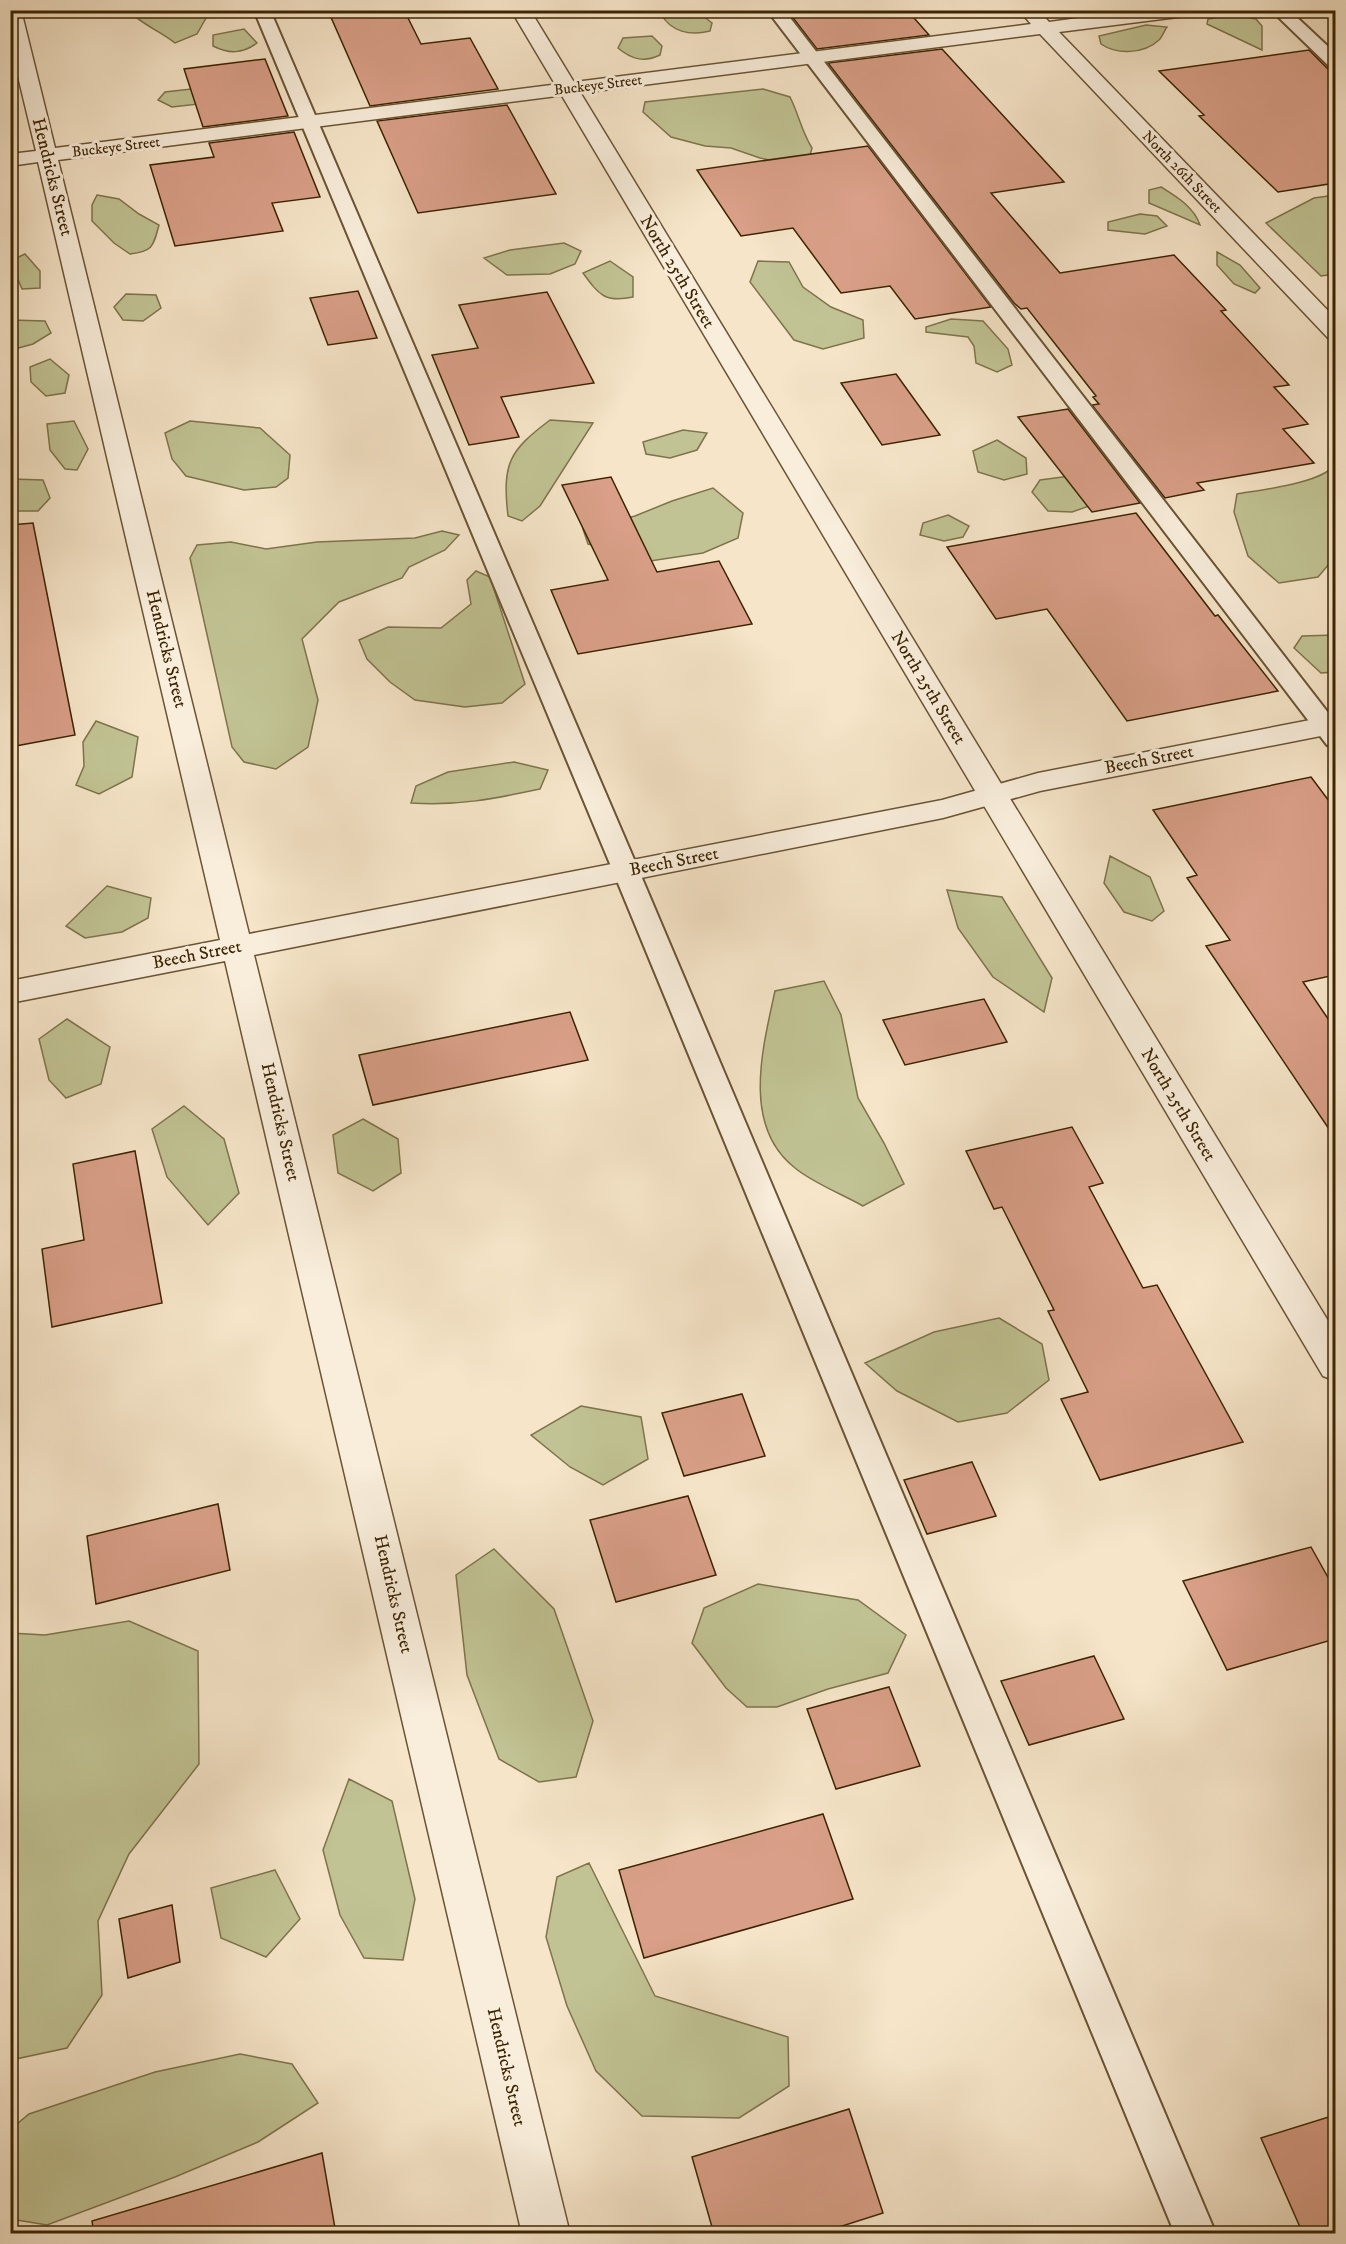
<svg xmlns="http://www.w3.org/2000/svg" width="1346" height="2244" viewBox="0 0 1346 2244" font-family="'IM FELL DW Pica',serif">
<rect width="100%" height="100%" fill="#f6e5c9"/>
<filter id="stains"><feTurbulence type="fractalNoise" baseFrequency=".00333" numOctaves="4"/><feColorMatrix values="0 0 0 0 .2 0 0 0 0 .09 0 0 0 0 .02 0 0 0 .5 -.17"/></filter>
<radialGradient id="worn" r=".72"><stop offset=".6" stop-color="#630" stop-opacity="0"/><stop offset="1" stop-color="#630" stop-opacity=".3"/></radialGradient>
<path fill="#c1c394" stroke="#7e744a" stroke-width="1.5" d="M130 11H210L197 34 175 43C162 32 137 22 130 11Z
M691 11 698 12 712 23 710 31C690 36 671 32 661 14L665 11Z
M1235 15 1256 19 1262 26V50L1207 24 1208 19Z
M1146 25 1167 27C1164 31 1162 37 1159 40 1144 54 1117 55 1101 44L1099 36Z
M244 29 257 43C242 54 229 54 213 46V35Z
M652 36 662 46 660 55C644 63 631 59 618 48L623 38Z
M191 89 199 104 172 107 158 100 165 92Z
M763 89 790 97C799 115 801 130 812 148L809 159 794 165 760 158 731 148 705 146 671 137 643 112 645 102Z
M1161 187C1177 197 1194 207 1200 225L1149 203V190Z
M97 195 119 199 139 214 159 225C153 247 153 251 130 254L114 243 92 221V205Z
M1335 195V274L1321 276 1266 223 1314 198Z
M1140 214 1157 216 1167 226 1145 234 1108 230V222Z
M564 243 581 251 575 264 550 274 507 275 484 258 510 250Z
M1217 252 1240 265 1260 288 1255 293 1234 284 1217 265Z
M25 254 40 271V288L22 289 14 270 12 260Z
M610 261 633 277V297C605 303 599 295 583 273Z
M758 261 789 262 803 287 831 307 863 320 864 338 823 349 794 340 750 282Z
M126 294 156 295 161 308 143 321 123 320 114 307Z
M951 319 983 321 1008 349 1012 365 997 372 976 363 974 346 968 337 926 332V327Z
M11 320 45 321 51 333 33 344 11 350Z
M50 359 69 375 65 393 46 396 31 382 30 367Z
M550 420 593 423 540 506 522 521 508 516C502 463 509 451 550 420Z
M74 421 88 449 77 470 65 469 50 450 47 424Z
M190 421 260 428 290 455 288 478 276 487 244 490 186 476 172 459 165 433Z
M683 430 707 433 697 450 670 458 646 454 643 442Z
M997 440 1026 458 1027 474 1004 480 978 472 973 451Z
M1335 464V557L1318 577 1279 583 1248 556 1234 512 1237 494C1260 490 1324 483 1335 464Z
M1070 476 1095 504 1072 512 1048 511 1032 492 1040 480Z
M11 479 43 480 50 498 38 511H12Z
M713 488 743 513 738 538 703 553 650 561 625 552 588 544 583 529 635 516 672 501Z
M948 515 969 526 963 537 944 541 920 535 923 523Z
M442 531 459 535 445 550 409 567 402 578 339 602 302 639 318 700 308 747 276 769 244 762 232 747 190 558 197 545 231 542 266 549 317 542 415 538Z
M476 571 490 577 525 684 502 703 465 707 415 700 390 682 367 659 359 640 388 627 441 628 471 604 467 580Z
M1335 635V672L1321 673 1294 648 1302 636Z
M96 721 138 737 132 777 99 794 76 785 84 766 83 742Z
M514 762 548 770 540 789C493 799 459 806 411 803L416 786 448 772Z
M1110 856 1150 877 1164 911 1152 921 1124 912 1104 883Z
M107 886 151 898 148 918 122 932 85 938 66 926Z
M947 890 1002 897 1052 978 1044 1012 993 977 958 928Z
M824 981 841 1015 858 1098 884 1143 904 1184 863 1206C842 1194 813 1183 795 1168 741 1126 763 1047 775 991Z
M67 1019 110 1047 101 1084 66 1098 49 1080 39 1039Z
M184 1106 224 1139 239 1193 208 1225 167 1177 152 1129Z
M363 1119 398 1139 401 1173 373 1191 338 1173 333 1135Z
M999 1318 1042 1344 1049 1380 1007 1413 958 1422 897 1391 865 1363 934 1332Z
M581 1406 641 1417 648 1459 603 1485 570 1467 531 1435Z
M494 1549 554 1609 593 1721 576 1777 539 1782 499 1759 467 1675 456 1575Z
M758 1584 858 1600 906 1635 888 1673 828 1689 777 1707H747L726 1688 692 1643 704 1608Z
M129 1621 198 1651 199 1764 129 1854 98 1921 102 1995 67 2048 11 2060V1633L45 1635Z
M349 1779 392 1801 415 1899 403 1960 364 1958 340 1915 323 1850Z
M589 1863 655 1996 788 2037 789 2086 739 2118 642 2116 596 2071 567 2006 546 1937 557 1877Z
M275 1870 300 1919 266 1957 221 1938 211 1888Z
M240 2054 292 2064 318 2103 258 2142 175 2177 47 2225 11 2219V2129L29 2114 155 2072Z"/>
<path fill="#d99f88" stroke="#3c2401" stroke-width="1.5" d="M368 10H404L421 44 470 38 498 89 370 106 330 15Z
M787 10H907L929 35 817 49Z
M942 49 1064 182 991 193 1060 273 1174 255 1226 310 1221 311 1289 385 1274 387 1308 424 1283 429 1314 463 1197 483 1204 490 1165 498 1092 405 1099 404 1093 397 1096 396 1027 308 1021 309 1014 303 828 63Z
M1309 50 1328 69 1335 70V183L1278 192 1199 116 1204 115 1159 71Z
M265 59 288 116 203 127 184 69Z
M507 105 556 194 418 213 377 121Z
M294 132 320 197 272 203 283 231 175 246 150 165 214 157 209 143Z
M868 146 991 307 915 319 890 286 841 293 793 228 741 236 697 170Z
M358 291 377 338 328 345 310 298Z
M547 292 594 383 501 397 519 437 469 445 432 355 478 348 459 305Z
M896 374 940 435 882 445 841 383Z
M1068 409 1140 503 1092 512 1018 417Z
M611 477 657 572 719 561 752 624 578 654 551 590 608 580 562 485Z
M1136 513 1215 616 1218 615 1278 691 1127 721 1047 609 996 619 947 547Z
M33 523 75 735 10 747V525Z
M1311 777 1335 809V975L1303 982 1335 1029V1138L1206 946 1230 940 1187 878 1197 875 1153 810Z
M984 999 1007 1042 905 1065 883 1020Z
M570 1012 588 1060 373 1105 359 1055Z
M1072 1127 1103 1183 1089 1187 1143 1288 1157 1285 1243 1442 1100 1480 1061 1399 1088 1392 1048 1311 1054 1310 1002 1207 994 1209 966 1151Z
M135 1151 162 1303 52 1327 42 1249 84 1240 73 1164Z
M742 1394 765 1456 684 1476 662 1413Z
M972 1462 996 1516 927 1534 904 1480Z
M688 1496 716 1575 616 1602 590 1520Z
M218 1504 230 1570 96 1604 87 1536Z
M1311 1547 1335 1590V1639L1227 1670 1183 1581Z
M1094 1656 1124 1719 1029 1745 1001 1681Z
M889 1687 920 1766 836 1789 807 1709Z
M823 1814 853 1899 644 1958 619 1870Z
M172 1905 180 1962 128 1978 119 1919Z
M849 2109 883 2213 817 2234H714L692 2157Z
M1335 2115V2234H1303L1261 2138Z
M322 2153 336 2234H94L92 2221Z"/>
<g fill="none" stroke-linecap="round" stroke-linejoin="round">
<g stroke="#6a5433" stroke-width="4">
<path id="service" d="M254 10H270L639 871 1216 2234H1175L613 871Z
M767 10H784L1336 723V747L1327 745Z
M1271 10H1289L1336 54V68L1330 67Z"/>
</g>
<g stroke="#6a5433" stroke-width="3">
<path id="minor" d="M10 10H21L55 148 1031 24 1025 17 1027 13C1038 10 1042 14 1049 22L1138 10H1195L1193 14 1186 16 1059 32 1336 319V340L1328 338 1040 34 58 160 249 934 942 800 1038 773 1336 715V733L1040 791 943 818 254 955 570 2234H522L225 961 10 1003V981L220 940 38 162 10 166V154L36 151 10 43Z"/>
</g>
<g stroke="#6a5433" stroke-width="3">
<path id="tertiary" d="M511 10H530L1336 1334V1381L1323 1376Z"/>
</g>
<use href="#service" fill="#f9eedc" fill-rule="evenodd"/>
<use href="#minor" fill="#f9eedc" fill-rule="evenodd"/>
<use href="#tertiary" fill="#f9eedc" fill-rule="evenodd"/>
</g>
<g text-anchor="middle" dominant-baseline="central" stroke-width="6" stroke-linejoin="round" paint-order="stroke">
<g font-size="15" fill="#3c2401" stroke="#f9eedc">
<text transform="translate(598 85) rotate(-7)">Buckeye Street</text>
<text transform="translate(116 147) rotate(-7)">Buckeye Street</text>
<text transform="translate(1182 172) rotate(46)">North 26th Street</text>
</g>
<g font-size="18" fill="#3c2401" stroke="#f9eedc">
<text transform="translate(52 177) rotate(76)">Hendricks Street</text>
<text transform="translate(677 272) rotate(59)">North 25th Street</text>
<text transform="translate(166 649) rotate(76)">Hendricks Street</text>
<text transform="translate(928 688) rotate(59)">North 25th Street</text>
<text transform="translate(1149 760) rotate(-11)">Beech Street</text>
<text transform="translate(674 862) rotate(-11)">Beech Street</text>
<text transform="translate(197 955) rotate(-11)">Beech Street</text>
<text transform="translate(1178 1105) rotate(59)">North 25th Street</text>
<text transform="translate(280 1122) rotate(77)">Hendricks Street</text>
<text transform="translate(393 1594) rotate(77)">Hendricks Street</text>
<text transform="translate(506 2067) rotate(77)">Hendricks Street</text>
</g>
</g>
<rect width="1346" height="2244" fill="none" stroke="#f6e5c9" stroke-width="36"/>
<rect x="12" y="12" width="1322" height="2220" fill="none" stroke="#3c2401" stroke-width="3"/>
<rect x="18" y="18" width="1310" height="2208" fill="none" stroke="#3c2401" stroke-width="1.5"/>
<rect width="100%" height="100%" filter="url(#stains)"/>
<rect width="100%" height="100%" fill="url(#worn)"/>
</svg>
